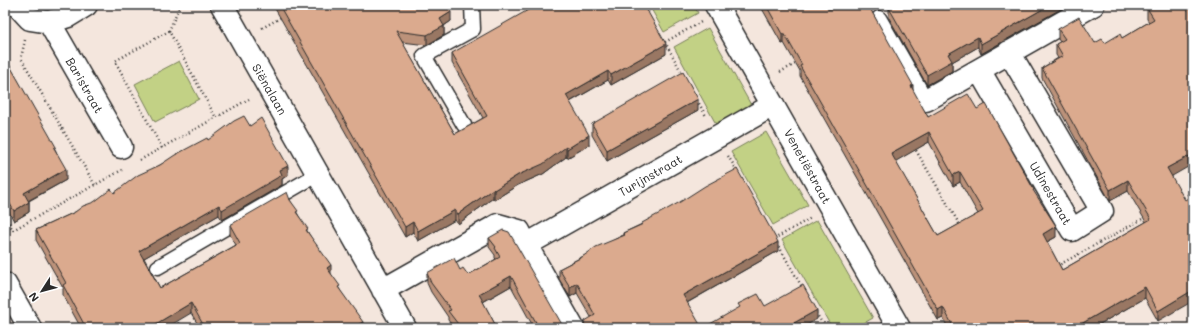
<svg xmlns="http://www.w3.org/2000/svg" width="1198" height="333" viewBox="0 0 1198 333" font-family="Mali,sans-serif">
<rect width="100%" height="100%" fill="#f4e6dd"/>
<filter id="ink" filterUnits="userSpaceOnUse"><feTurbulence type="fractalNoise" baseFrequency=".025" numOctaves="2"/><feDisplacementMap in="SourceGraphic" scale="8" xChannelSelector="R" yChannelSelector="G"/><feConvolveMatrix kernelMatrix="1 2 1 2 8 2 1 2 1" color-interpolation-filters="sRGB"/></filter>
<g filter="url(#ink)">
<path fill="#c2d185" stroke="#767e58" d="M649 5H694L698 13 664 32Z
M708 28 751 105 716 124 674 47Z
M179 61 199 99 155 122 135 84Z
M766 132 808 205 773 225 731 152Z
M817 220 873 318 855 328H832L782 240Z"/>
<g fill="none" stroke-linecap="round" stroke-linejoin="round">
<g stroke="#2b2b2b" stroke-width="17">
<path id="service" d="M879 18 926 100
M464 125 424 56 473 29 472 5
M158 267 318 174"/>
</g>
<g stroke="#2b2b2b" stroke-width="25">
<path id="minor" d="M17 5 30 19 49 22 68 16 86 5
M222 5 405 328
M716 5 899 328
M49 22 121 147
M979 70 1072 230 1102 211 1009 52
M926 100 1093 5
M526 245 573 328
M383 290 498 225 519 231 526 245 773 105"/>
</g>
<g stroke="#2b2b2b" stroke-width="25">
<path id="tertiary" d="M5 284 30 328"/>
</g>
<path stroke="#2b2b2b" stroke-width="2.5" stroke-dasharray="1 3" stroke-linecap="butt" d="M644 5 650 15
M262 28 282 17
M169 31 180 5
M25 40 21 58 95 185
M665 42 683 75
M665 42 701 22
M780 72 799 62
M697 100 706 116
M914 147 961 227
M162 148 115 61 169 31 216 118
M728 156 738 172
M140 160 249 99
M1180 199 1193 192
M5 216 13 230 122 170
M774 239 811 218
M777 243 802 287
M1057 266 1146 217
M816 313 825 328
M176 319 181 328"/>
<use href="#service" stroke="#fff" stroke-width="14"/>
<use href="#minor" stroke="#fff" stroke-width="22"/>
<use href="#tertiary" stroke="#fff" stroke-width="22"/>
</g>
<path fill="#bc927a" stroke="#2b2b2b" fill-rule="evenodd" d="M273 5H447L451 21 444 26V35L427 45 402 42 455 134 483 118 452 63V53L666 54 611 85 608 80 570 102 589 145 567 158 566 157 543 174 518 185 494 200 493 198 458 224 455 220 418 241 413 232 405 237Z
M760 5H826L828 9 872 12 913 91 928 117 977 109 1034 192 1056 237 1047 242 1062 270 1146 222 1128 191 1110 201 1042 78V68L1058 58 1056 55V44L1060 42 1058 39V29L1095 43H1105L1122 38 1149 22 1147 19V8L1151 6 1150 5H1191L1172 176 1158 321 1145 298 1093 328H948L943 318 938 320 800 76V71L784 43 782 44ZM929 142 953 186 960 182 978 214 938 236 895 161Z
M1068 5 981 54 978 47 952 62V71L927 85 889 18V8Z
M5 57 56 151 66 180 29 201V212L14 221 5 205Z
M698 110 607 161 592 135V124Z
M250 126 288 175 282 179V185L222 220 219 215 144 258 160 288 236 245 230 235V225L290 200 340 290 363 328H200L191 313 81 328 63 295V288L36 240V230L75 212 114 193 160 165 208 140Z
M642 223 778 251 687 303 591 317 577 293 570 297 559 279V269L623 235V233L642 224Z
M489 238 564 328H534L511 286 483 302 497 328H454L448 320V317L431 292 427 283V273L460 270 468 275 496 259 495 258V255L489 247Z"/>
<path fill="#997763" stroke="#2b2b2b" d="M1050 5H1068L981 54V44Z
M451 12V21L442 27 444 26V35L427 45V35L440 19Z
M784 33V43L782 44V34Z
M978 37V47L952 62V71L927 85V75L948 54Z
M666 44V54L611 85V75Z
M608 71V80L566 104V95Z
M913 85V95L911 86Z
M698 99V110L607 161V150Z
M929 132V142L891 164V153Z
M589 135V145L567 158V149Z
M566 147V157L543 174 518 185 494 200V190L518 175Z
M1193 154V164L1167 179V168Z
M288 166V175L282 179V185L222 220V210L280 170Z
M66 169V180L24 203V193Z
M960 172V182L953 186V175Z
M1128 180V191L1110 201V190Z
M493 189V198L458 224V214Z
M29 202V212L14 221V211Z
M219 205V215L139 261V251Z
M455 210V220L418 241V231Z
M413 222V232L405 237V227Z
M1056 226V237L1043 244V234Z
M778 242V251L683 305V295Z
M331 265V275L327 268Z
M511 276V286L479 304V294Z
M577 283V293L570 297V287Z
M1145 287V298L1093 328H1074Z
M1193 290V301L1158 321V311Z
M191 303V313L166 328H149Z
M943 307V318L938 320V310Z
M817 310V319L802 328H785Z
M363 322V328H359V324Z"/>
<path fill="#dbaa8e" stroke="#2b2b2b" fill-rule="evenodd" d="M279 5H447L451 12 440 19 444 26 427 35 396 31 455 134 487 116 452 53 537 5H644L666 44 611 75 608 71 566 95 589 135 567 149 566 147 543 164 518 175 494 190 493 189 458 214 455 210 418 231 413 222 405 227Z
M766 5H826L828 9 871 7 872 12 913 85 911 86 928 117 968 94 977 109 986 104 1034 190H1033L1056 226 1043 234 1062 270 1151 219 1128 180 1110 190 1042 68 1063 56 1056 44 1065 39 1058 29 1079 17 1095 43 1102 39 1105 43 1120 34 1122 38 1154 19 1147 8 1153 5H1191L1193 9V154L1167 168 1185 200 1191 196 1193 199V290L1158 311 1145 287 1074 328H954L943 307 938 310 800 66 802 65 784 33 782 34ZM929 132 953 175 960 172 983 211 938 236 891 153Z
M894 5H1050L981 44 978 37 948 54 952 61 927 75 889 8Z
M5 57 56 147 54 148 66 169 24 193 29 202 14 211 5 195Z
M683 72 698 99 607 150 592 124Z
M244 116 250 126 261 118 288 166 280 170 282 175 222 210 219 205 139 251 160 288 240 243 230 225 287 192 290 200 298 211 296 212 308 229 306 230 331 265 327 268 340 286 338 287 363 322 359 324 362 328H205L191 303 149 328H81L85 326 63 285 66 283 36 230 75 212 83 206 94 202 111 189 114 193 138 175 160 165 175 155 207 138 208 140 234 121Z
M737 169 778 242 683 295 702 328H580L584 325 585 321 595 315 577 283 570 287 559 269 582 257 596 247 625 235 623 233 643 224 642 223 680 202 705 186Z
M503 230 509 232 564 328H539L511 276 479 294 497 328H461L448 311 451 310 431 283 427 273 454 258 460 270 463 268 468 275 500 257 495 248 496 247 489 238Z
M803 285 817 310 785 328H703L740 307 738 304 758 294 765 306Z"/>
</g>
<g text-anchor="middle" dominant-baseline="central" stroke-width="3" stroke-linejoin="round" paint-order="stroke">
<g font-size="12" fill="#2b2b2b" stroke="#fff">
<text transform="translate(85 85) rotate(60)">Baristraat</text>
<text transform="translate(270 89) rotate(60)">Siënalaan</text>
<text transform="translate(808 166) rotate(61)">Venetiëstraat</text>
<text transform="translate(650 175) rotate(-30)">Turijnstraat</text>
<text transform="translate(1051 193) rotate(60)">Udinestraat</text>
</g>
</g>
<rect width="1198" height="333" fill="none" stroke="#fff" stroke-width="20"/>
<rect x="10" y="10" width="1178" height="313" fill="none" stroke="#2b2b2b" stroke-width="1.5" filter="url(#ink)"/>
<g transform="translate(42 291) rotate(234)" stroke="#ffffff" stroke-width="3" paint-order="stroke">
<path d="M0-3L7 15L0 10L-7 15Z" fill="#2b2b2b"/>
<text y="-6" font-size="11" font-weight="bold" text-anchor="middle" fill="#2b2b2b">N</text>
</g>
</svg>
